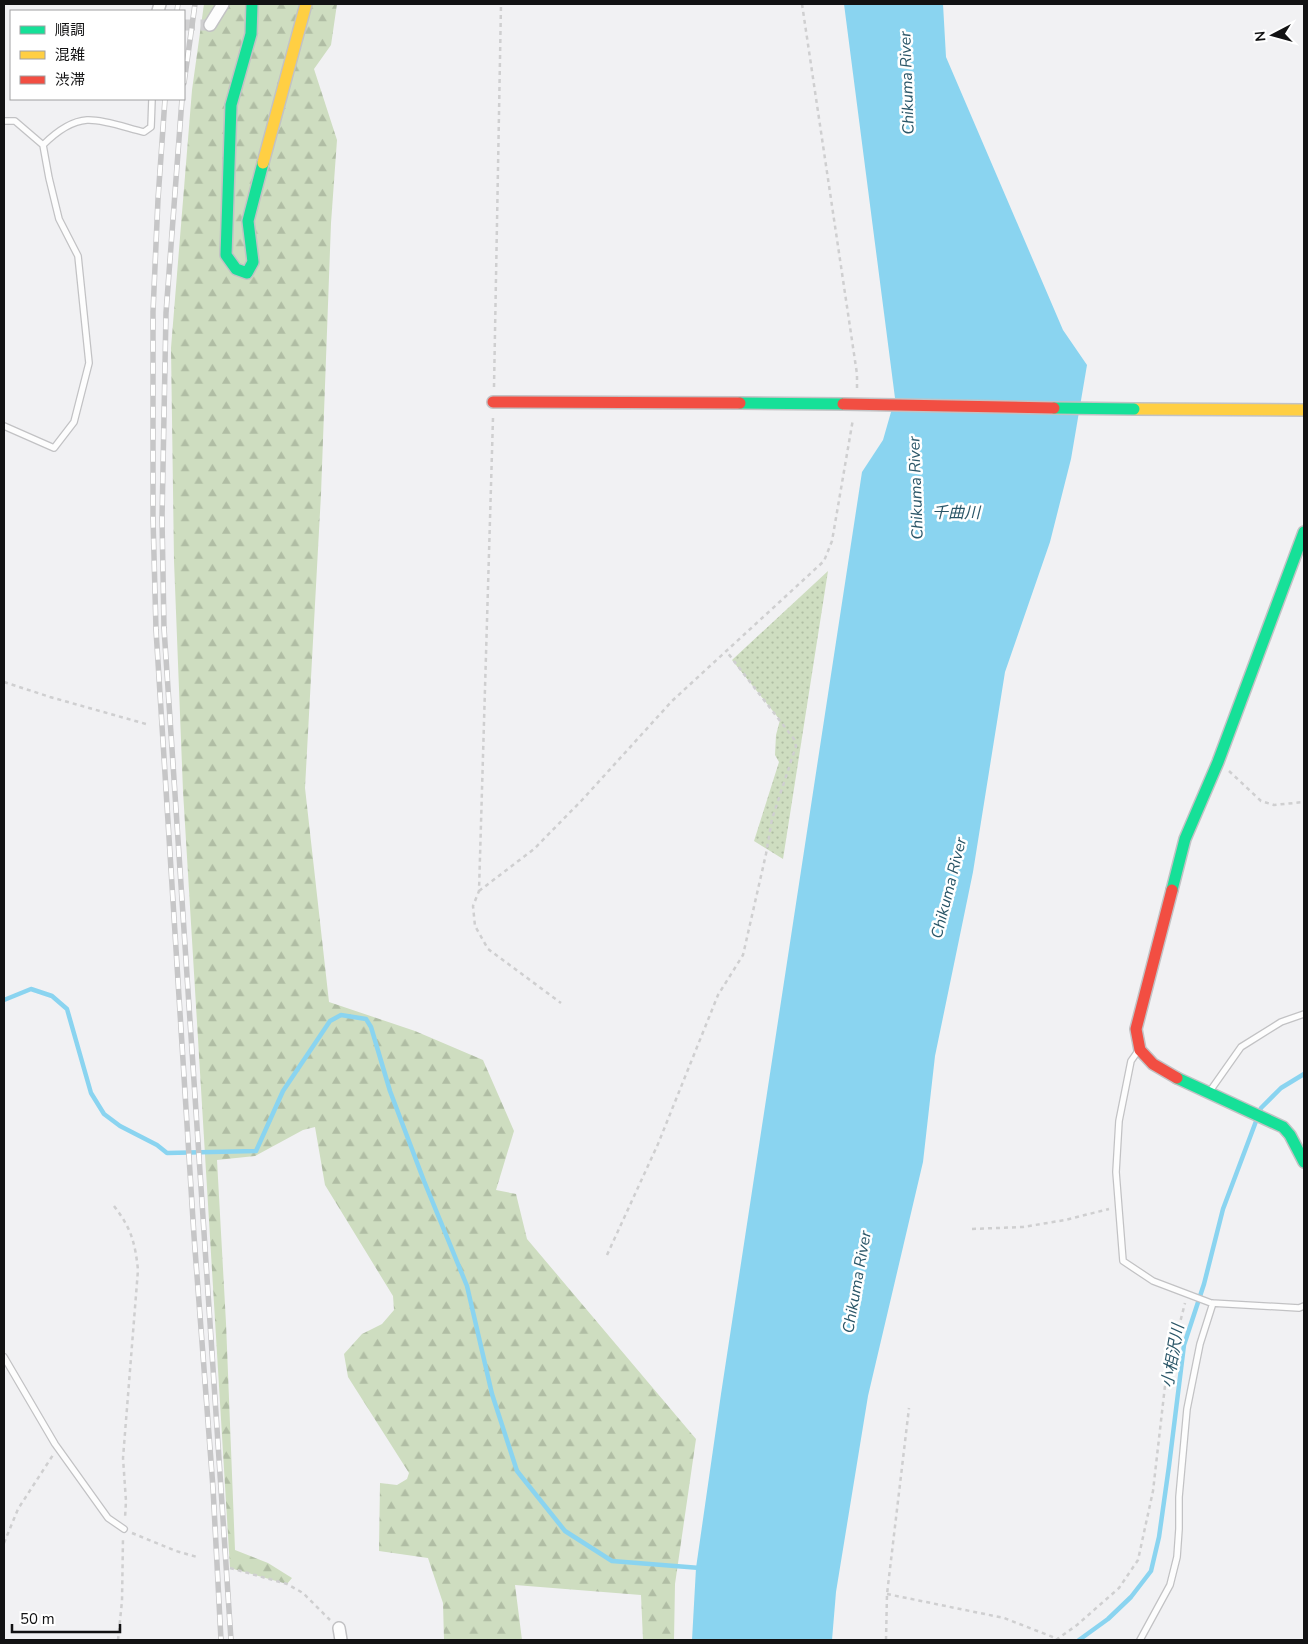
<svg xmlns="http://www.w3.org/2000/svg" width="1308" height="1644" viewBox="0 0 1308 1644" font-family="'Nunito Sans','Noto Sans JP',sans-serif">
<defs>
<pattern id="grass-dots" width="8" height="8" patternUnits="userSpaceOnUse" patternTransform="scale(1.25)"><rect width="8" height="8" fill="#ceddc0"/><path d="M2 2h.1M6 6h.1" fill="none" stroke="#b0bda4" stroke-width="1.8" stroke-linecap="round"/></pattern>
<pattern id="forest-firs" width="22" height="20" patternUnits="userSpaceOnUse" patternTransform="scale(1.25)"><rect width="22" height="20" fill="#ceddc0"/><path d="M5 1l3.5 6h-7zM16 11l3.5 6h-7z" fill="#b0bda4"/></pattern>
</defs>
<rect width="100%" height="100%" fill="#f1f1f3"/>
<path fill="url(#grass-dots)" d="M828 571 783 859 754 841 779 762 775 755 776 735 780 720 732 660Z"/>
<path fill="url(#forest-firs)" d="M204 4H337L331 45 314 69 337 140 331 223 321 494 305 788 329 1002 415 1031 483 1060 514 1131 496 1190 516 1194 527 1239 696 1439 675 1584 674 1640H643L641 1595 515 1585 522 1640H444L443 1603 428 1558 379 1551 380 1483 397 1485 407 1479 409 1473 348 1377 344 1354 362 1334 382 1324 394 1310 393 1296 325 1185 315 1127 303 1130 255 1156 217 1160 226 1323 235 1550 268 1563 292 1578 287 1584 230 1568 183 791 174 561 171 348 192 90Z"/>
<path fill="#8ad4f0" d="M844 4H943L946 57 1063 330 1087 365 1071 459 1050 542 1005 672 973 872 935 1056 923 1162 868 1396 836 1592 832 1640H692L696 1568 721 1394 862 472 883 440 895 398Z"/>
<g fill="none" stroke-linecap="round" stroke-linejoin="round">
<path stroke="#8ad4f0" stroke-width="4.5" d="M4 1000 31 989 52 996 67 1009 91 1093 104 1114 120 1126 157 1145 167 1153 256 1151 283 1091 330 1021 341 1015 366 1019 371 1027 390 1091 424 1181 467 1286 492 1394 517 1471 565 1531 612 1561 700 1568
M1079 1640 1108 1619 1131 1597 1151 1571 1159 1537 1169 1466 1184 1345 1204 1284 1223 1209 1261 1108 1281 1088 1304 1074"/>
<path stroke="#d0d0d1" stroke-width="11" stroke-dasharray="11 5.5" stroke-linecap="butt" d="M184 25H210"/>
<g stroke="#c2c2c4" stroke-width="8">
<path id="lane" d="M4 121H15L43 145 49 178 59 219 78 256 89 363 74 422 54 448 4 426
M43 145C54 134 71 121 87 120 103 119 127 128 144 132L151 127 152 99
M1138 1051 1131 1061 1119 1121 1116 1172 1123 1261 1153 1281 1211 1303 1299 1308 1304 1306
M1210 1091 1241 1047 1281 1022 1304 1014
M4 1357 55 1444 108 1518 124 1529
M1140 1640 1170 1585 1177 1557 1179 1529V1497L1187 1409 1200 1344 1213 1303"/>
</g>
<g stroke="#c2c2c4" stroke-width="14">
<path id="street" d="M158 11 160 4
M210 25 223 4
M339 1628 341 1640"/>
</g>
<g stroke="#c2c2c4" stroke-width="14">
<path id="fast" d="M252 4 251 34 231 105 226 255 236 269 247 273 253 262 248 221 263 163
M740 403 843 404
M1172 890 1185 839 1218 762 1304 532
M1177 1078 1283 1127 1290 1135 1304 1162"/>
</g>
<g stroke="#c2c2c4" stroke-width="14">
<path id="slow" d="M263 163 306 4
M1134 409 1304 410"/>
</g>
<g stroke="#c2c2c4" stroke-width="14">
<path id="jam" d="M493 402 740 403
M1172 890 1136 1029 1140 1050 1153 1064 1177 1078"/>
</g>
<path stroke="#cfcfd0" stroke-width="2.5" stroke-dasharray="4 4" stroke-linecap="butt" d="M802 4 857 374V389
M494 387 501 4
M493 418 479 891 473 906 475 926 488 949 561 1003
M4 682 50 697 146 724
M1229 771 1261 801 1274 805 1304 802
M479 891 534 849 583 799 672 701 824 561 832 541 853 419
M114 1206C131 1228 135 1242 138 1270L123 1458 126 1501 125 1518
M972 1229 1023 1227 1065 1220 1109 1209
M607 1255 658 1144 718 995 743 955 766 854 772 819 796 746 794 739 727 652
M132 1533 176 1551 197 1557
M4 1543 18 1509 53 1455
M230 1568 287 1584 303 1593 330 1620
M887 1594 1004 1618 1058 1639
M118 1640 122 1601 123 1538
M886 1640 887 1594 909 1408
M1056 1640 1077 1625 1119 1588 1138 1560 1153 1491 1166 1377 1185 1303"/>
<use href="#lane" stroke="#fdfdfd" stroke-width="5.5"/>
<use href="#street" stroke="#fdfdfd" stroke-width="11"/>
<use href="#fast" stroke="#16e098" stroke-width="11"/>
<use href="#slow" stroke="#ffcf43" stroke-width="11"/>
<use href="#jam" stroke="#f24e42" stroke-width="11"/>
<g stroke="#c6c6c7" stroke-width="5.5">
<path id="rail" d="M177 11 178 4
M184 83 195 4
M165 99 158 199 153 312V518L156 630 194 1236 213 1488 221 1640
M182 99 166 313 162 519 164 628 231 1640"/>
</g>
<use href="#rail" stroke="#fff" stroke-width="4" stroke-dasharray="11" stroke-linecap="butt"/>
<g stroke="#c2c2c4" stroke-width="14" stroke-linecap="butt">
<path id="fast-bridge" d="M1054 408 1134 409"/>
</g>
<g stroke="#c2c2c4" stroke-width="14" stroke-linecap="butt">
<path id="jam-bridge" d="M843 404 1054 408"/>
</g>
<use href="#fast-bridge" stroke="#16e098" stroke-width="11"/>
<use href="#jam-bridge" stroke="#f24e42" stroke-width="11"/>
</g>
<g text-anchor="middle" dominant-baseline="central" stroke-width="5" stroke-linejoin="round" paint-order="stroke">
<g font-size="16" font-style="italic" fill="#2a5668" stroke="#fff">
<text transform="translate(907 83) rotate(-92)">Chikuma River</text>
<text transform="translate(916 488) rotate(-92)">Chikuma River</text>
<text x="956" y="513">千曲川</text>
<text transform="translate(949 888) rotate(-76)">Chikuma River</text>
<text transform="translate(857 1282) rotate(-80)">Chikuma River</text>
<text transform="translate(1173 1356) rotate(-80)">小相沢川</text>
</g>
</g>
<rect width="1308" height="1644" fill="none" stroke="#121213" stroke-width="10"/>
<rect x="10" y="10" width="175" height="90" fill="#ffffff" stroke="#a0a0a1"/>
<rect x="20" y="26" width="25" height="8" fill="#16e098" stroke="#a0a0a1"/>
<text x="55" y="35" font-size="15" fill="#121213">順調</text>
<rect x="20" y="51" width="25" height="8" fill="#ffcf43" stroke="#a0a0a1"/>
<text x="55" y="60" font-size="15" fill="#121213">混雑</text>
<rect x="20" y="76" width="25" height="8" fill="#f24e42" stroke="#a0a0a1"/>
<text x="55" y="85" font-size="15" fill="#121213">渋滞</text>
<g transform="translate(1273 35) rotate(264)" stroke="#ffffff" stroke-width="4" paint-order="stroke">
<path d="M0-4L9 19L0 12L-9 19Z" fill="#121213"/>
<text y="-8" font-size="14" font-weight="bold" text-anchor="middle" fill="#121213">N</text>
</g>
<path d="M12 1624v8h108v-8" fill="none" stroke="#121213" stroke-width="2.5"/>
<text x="20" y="1624" font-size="15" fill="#121213" stroke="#ffffff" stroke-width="4" paint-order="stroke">50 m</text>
</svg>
